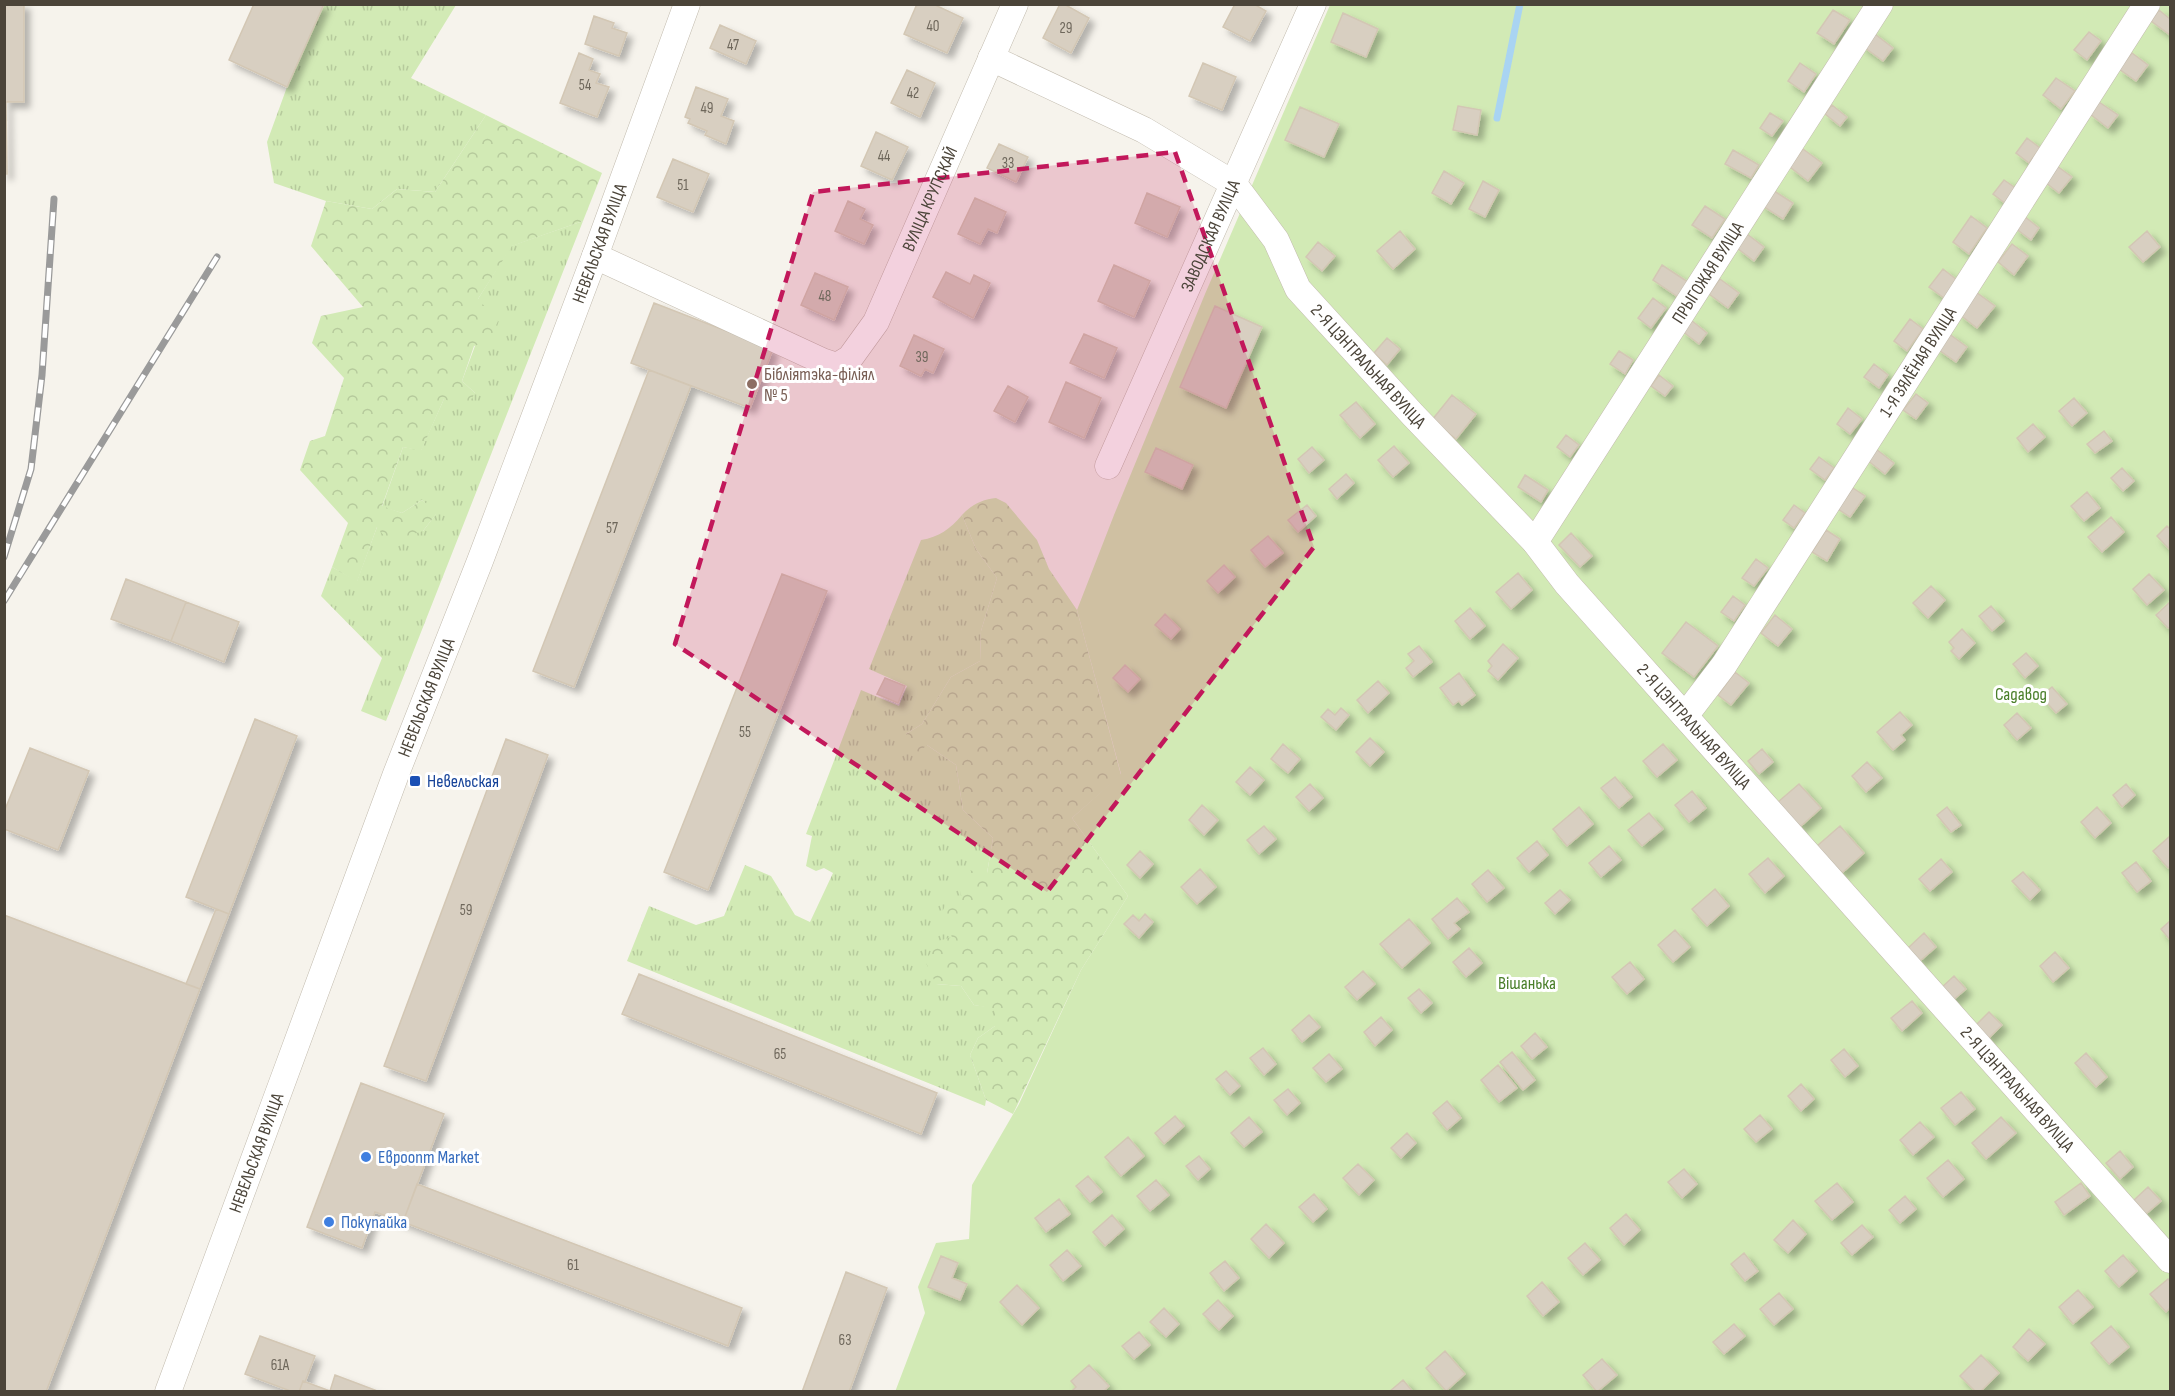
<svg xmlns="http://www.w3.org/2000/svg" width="2175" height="1396" viewBox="0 0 2175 1396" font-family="'Sofia Sans Condensed',sans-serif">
<defs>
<pattern id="grass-tufts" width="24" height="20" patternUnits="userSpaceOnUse" patternTransform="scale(1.5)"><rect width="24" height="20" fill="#d2eab5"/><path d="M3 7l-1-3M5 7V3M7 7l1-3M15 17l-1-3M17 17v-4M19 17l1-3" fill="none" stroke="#b6ca9c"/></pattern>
<pattern id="forest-crowns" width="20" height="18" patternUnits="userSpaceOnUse" patternTransform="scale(1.5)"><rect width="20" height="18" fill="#d2eab5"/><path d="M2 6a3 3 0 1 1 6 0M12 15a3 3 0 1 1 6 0" fill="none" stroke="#b6ca9c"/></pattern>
<filter id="shadow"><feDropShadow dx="5.5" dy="5.5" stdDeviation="3" flood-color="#0004"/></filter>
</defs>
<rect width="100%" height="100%" fill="#f6f3ec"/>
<path fill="url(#grass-tufts)" d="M324 5H456L411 78 486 115 435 192 397 189 372 209 326 201 274 183 267 142 287 87Z
M583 221 386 721 361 711 382 658 321 596 332 567 357 581 377 527 423 531 436 514 422 500 402 513 382 507 403 447 421 450 444 399 475 393 462 381 475 346 478 299 511 246Z
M962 515 976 549 997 578 981 631 980 661 951 677 922 724 906 734 927 745 956 765 963 810 993 838 987 873 962 899 952 937 936 984 961 986 974 1005 996 1008 995 1026 978 1038 970 1055 986 1100 985 1106 627 961 649 906 696 925 724 916 745 865 771 876 795 915 810 922 833 873 824 868 816 871 806 866 812 836 806 834 861 690 899 706 907 686 869 669 921 540C939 537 950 529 962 515Z"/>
<path fill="url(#forest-crowns)" d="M486 115 602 173 583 221 512 246 478 299 498 321 489 341 474 346 462 381 475 393 466 408 444 399 421 451 403 447 382 506 402 513 422 500 437 513 423 531 389 542 377 527 357 582 332 567 348 523 300 470 310 441 325 436 344 378 312 343 321 316 363 307 311 246 326 201 372 209 397 189 435 192Z
M996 498 1006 503 1037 540 1049 569 1077 610 1121 775 1072 818 1128 896 1081 970 1013 1114 986 1100 970 1055 978 1038 995 1026V1009L974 1005 961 986 936 984 926 963 935 942 952 937 940 916 947 902 962 898 959 887 967 870 987 873 993 838 963 810 956 765 927 745 919 752 906 748V734L922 724 951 677 980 661 981 631 997 578 976 549 962 515C971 505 983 499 996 498Z"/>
<path fill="#d2eab5" d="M1330 5H2170V1391L895 1392 925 1313 918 1287 936 1243 969 1239 972 1185 1019 1104 1081 970 1128 896 1072 818 1121 774 1077 610 1114 515 1205 294Z"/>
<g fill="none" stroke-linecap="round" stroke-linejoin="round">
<path stroke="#a9d4f2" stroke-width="7" d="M1497 118 1520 4"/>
</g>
<path fill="#d8cfc1" stroke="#d3c7b4" stroke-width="1.5" filter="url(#shadow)" d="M4 4H24V102H6L7 174H4Z
M254 4H324L287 87 229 60Z
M917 4H933L963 18 947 53 904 34Z
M1060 4H1064L1089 18 1071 53 1043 38Z
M1235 4H1254L1266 11 1250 41 1223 27Z
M1833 10 1850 20 1834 44 1817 33Z
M2159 10 2170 19V35L2151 21Z
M1343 13 1378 29 1366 57 1331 42Z
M594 16 614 23 612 28 627 33 619 56 585 44Z
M720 25 756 41 746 64 710 48Z
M1871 31 1893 48 1883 61 1861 45Z
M2089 32 2101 41 2087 60 2074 50Z
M579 53 593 59 589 70 600 74 596 83 609 87 597 117 560 103Z
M2132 53 2148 65 2136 81 2119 69Z
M1203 63 1236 77 1222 110 1189 96Z
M1800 63 1816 74 1804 92 1788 81Z
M907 70 935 83 920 117 891 103Z
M2056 78 2075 91 2061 109 2043 95Z
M696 87 728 99 721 116 734 121 726 144 705 135 707 131 688 123 690 119 685 117Z
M2099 102 2118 115 2108 128 2090 114Z
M1832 105 1847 117 1840 126 1825 114Z
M1458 106 1481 110 1477 135 1453 130Z
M1300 107 1339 124 1324 157 1285 140Z
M1770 113 1783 121 1772 136 1760 128Z
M876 132 908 147 892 180 861 166Z
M2027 138 2040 148 2029 163 2016 153Z
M999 144 1028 157 1016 182 987 168Z
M1803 149 1822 163 1808 181 1790 167Z
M1733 150 1759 165 1751 178 1725 164Z
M673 159 709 174 693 212 657 197Z
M2057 166 2072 177 2059 193 2045 182Z
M1444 171 1464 183 1451 204 1432 193Z
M2004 180 2017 189 2006 204 1993 194Z
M1483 181 1499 190 1485 217 1469 209Z
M1771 189 1793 203 1783 219 1761 205Z
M1147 193 1180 207 1167 237 1135 223Z
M975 198 1006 212 997 233 988 229 980 244 958 234Z
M848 201 865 209 860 219 873 225 864 244 835 231Z
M1705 206 1725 219 1712 238 1692 225Z
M1971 216 1987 228 1969 254 1953 242Z
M2024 216 2039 228 2031 240 2015 228Z
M1400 231 1415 249 1393 269 1377 251Z
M2147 231 2160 247 2143 262 2129 247Z
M1747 234 1764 247 1754 261 1737 248Z
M1318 242 1335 256 1322 271 1306 257Z
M2012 244 2028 256 2014 275 1998 262Z
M1114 265 1150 281 1134 317 1098 301Z
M1662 265 1688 282 1678 297 1653 280Z
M1943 269 1957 280 1944 298 1929 287Z
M946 272 970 284 974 275 990 283 973 318 933 297Z
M815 273 848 287 834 320 801 305Z
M1720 279 1739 293 1728 308 1709 294Z
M1976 292 1995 306 1977 328 1959 314Z
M1653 298 1666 308 1651 328 1638 318Z
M654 303 773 349 750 408 631 363Z
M1215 306 1262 327 1226 408 1180 387Z
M1910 319 1923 329 1907 351 1894 341Z
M1691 320 1707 333 1699 344 1682 331Z
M1948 333 1967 347 1956 362 1936 348Z
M1084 334 1117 348 1104 378 1070 363Z
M914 335 944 349 933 373 925 369 921 376 900 366Z
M1387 338 1400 349 1387 365 1374 353Z
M1619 351 1633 360 1625 374 1610 364Z
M1874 364 1888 375 1879 388 1864 377Z
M649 370 691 386 574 687 533 671Z
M1659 375 1673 386 1665 396 1651 386Z
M1066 382 1101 398 1084 438 1049 422Z
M1008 386 1028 397 1015 422 994 411Z
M1916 394 1928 403 1916 419 1903 410Z
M1452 395 1476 414 1456 439 1432 420Z
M2074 398 2087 413 2072 426 2059 411Z
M1356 402 1375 424 1360 438 1340 415Z
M1848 408 1862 419 1850 434 1837 424Z
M2033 424 2045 437 2028 452 2017 438Z
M2104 431 2112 441 2095 453 2087 444Z
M1566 435 1579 445 1570 457 1557 447Z
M1394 446 1409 463 1393 477 1378 460Z
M1312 447 1324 460 1309 473 1298 459Z
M1156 448 1193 465 1182 489 1145 472Z
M1876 449 1894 463 1885 474 1867 460Z
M1819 457 1834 468 1825 480 1810 469Z
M2122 468 2134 481 2123 491 2111 478Z
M1346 474 1354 483 1337 499 1329 489Z
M1525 475 1548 490 1541 502 1518 487Z
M1853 488 1865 496 1850 517 1838 509Z
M2087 492 2100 508 2084 521 2071 506Z
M1307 505 1316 516 1298 532 1288 520Z
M1794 505 1805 513 1794 528 1783 520Z
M2111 517 2124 532 2102 552 2088 537Z
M2167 526 2170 529 2169 549 2157 536Z
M1826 530 1840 539 1827 561 1812 552Z
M1571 533 1592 556 1580 567 1559 545Z
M1268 536 1283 553 1265 567 1251 550Z
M1756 559 1768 568 1754 586 1742 578Z
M1224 565 1235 577 1218 593 1207 581Z
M1518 573 1532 590 1511 609 1496 592Z
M782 574 827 591 708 890 664 872Z
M2149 574 2164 590 2147 605 2133 589Z
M126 579 186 602 171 641 111 619Z
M1931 586 1945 600 1928 618 1913 603Z
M1733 596 1745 605 1734 621 1721 612Z
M186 602 239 622 224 662 171 641Z
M2170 602V627L2168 628 2156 615Z
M1991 606 2004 621 1992 631 1979 616Z
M1470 608 1485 626 1470 639 1455 621Z
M1165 614 1180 629 1171 639 1155 625Z
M1775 615 1792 629 1778 646 1761 633Z
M1686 622 1718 646 1694 677 1662 653Z
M1962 629 1975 643 1959 659 1951 651 1954 648 1949 642Z
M1503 644 1518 658 1498 680 1488 671 1492 666 1488 661Z
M1419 646 1432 662 1413 677 1406 668 1414 661 1408 654Z
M2026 653 2038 666 2025 678 2013 664Z
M1125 665 1140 679 1128 692 1113 678Z
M1735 672 1749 683 1731 705 1718 695Z
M1459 673 1475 695 1462 705 1459 701 1453 705 1440 688Z
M885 678 905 686 898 703 877 694Z
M1378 681 1389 693 1368 713 1357 700Z
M2052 687 2067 704 2056 713 2041 696Z
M1341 708 1349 715 1336 730 1321 717 1328 709 1335 715Z
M1900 712 1912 725 1901 735 1905 740 1893 750 1877 732Z
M2017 713 2031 728 2017 740 2004 725Z
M255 719 297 736 229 914 186 897Z
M1370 738 1384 752 1370 766 1356 752Z
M506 739 548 755 426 1081 384 1066Z
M1283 744 1300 759 1288 773 1271 759Z
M1663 744 1677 760 1657 777 1643 761Z
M30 748 89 771 58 850 4 829V812Z
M1762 749 1773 762 1759 774 1748 761Z
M1867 762 1882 778 1866 792 1852 776Z
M1250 767 1264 780 1250 795 1236 782Z
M1615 777 1632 797 1619 808 1601 788Z
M1310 784 1323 798 1309 811 1296 797Z
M1799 784 1821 808 1800 827 1778 802Z
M2126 784 2135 795 2122 807 2113 795Z
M1692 791 1706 808 1689 822 1675 805Z
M1202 805 1218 820 1204 835 1189 820Z
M1579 807 1593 824 1567 846 1553 829Z
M1947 807 1961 825 1951 832 1937 815Z
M2097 807 2111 823 2095 838 2081 822Z
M1649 813 1663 829 1642 846 1628 830Z
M1264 826 1276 839 1259 854 1247 840Z
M1840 826 1864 853 1842 873 1817 846Z
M2169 837 2170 839V866L2168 868 2153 851Z
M1537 841 1548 855 1529 872 1517 858Z
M1609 846 1621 860 1601 877 1589 863Z
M1140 851 1153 864 1140 878 1127 865Z
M1768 858 1784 876 1765 893 1749 874Z
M1941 859 1952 872 1930 891 1919 879Z
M2136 862 2151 881 2137 892 2122 873Z
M1200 869 1216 887 1197 904 1181 887Z
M1488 870 1504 888 1487 902 1472 884Z
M2023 872 2040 890 2030 900 2012 881Z
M1715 889 1729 906 1707 926 1692 909Z
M1560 890 1570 900 1555 914 1545 903Z
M1457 898 1469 912 1454 923 1460 929 1448 939 1432 919Z
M216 909 229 914 200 989 186 984Z
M1145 914 1153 922 1139 938 1124 924 1133 915 1139 921Z
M4 915 200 989 46 1392H4Z
M1409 919 1430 943 1402 968 1380 944Z
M2170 921V940L2161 929Z
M1675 930 1690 947 1673 962 1658 945Z
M1924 933 1936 947 1920 961 1908 948Z
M1469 948 1482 963 1466 977 1453 962Z
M2055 952 2069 968 2053 982 2040 966Z
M1630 962 1644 979 1627 994 1612 977Z
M1363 971 1375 984 1357 1000 1345 987Z
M639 974 937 1093 921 1134 622 1014Z
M1954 976 1966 989 1952 1001 1941 988Z
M1419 989 1432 1003 1421 1013 1408 998Z
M1912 1001 1922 1013 1902 1031 1891 1018Z
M1989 1012 2002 1025 1988 1039 1975 1026Z
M1309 1015 1320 1027 1302 1042 1292 1030Z
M1381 1017 1392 1030 1375 1046 1364 1032Z
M1535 1033 1547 1047 1532 1059 1521 1046Z
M1263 1048 1276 1064 1264 1075 1250 1058Z
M1844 1049 1858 1066 1845 1077 1831 1060Z
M1512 1052 1535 1080 1523 1090 1500 1062Z
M2086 1053 2107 1077 2096 1087 2075 1063Z
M1329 1054 1342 1069 1326 1082 1313 1068Z
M1498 1065 1517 1088 1499 1102 1481 1080Z
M1226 1071 1240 1086 1230 1095 1216 1079Z
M361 1083 444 1114 403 1222 375 1212 362 1248 307 1227Z
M1801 1084 1814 1099 1801 1111 1788 1096Z
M1288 1089 1300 1103 1287 1115 1274 1100Z
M1961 1092 1975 1109 1955 1125 1941 1108Z
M1447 1101 1461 1118 1447 1130 1433 1113Z
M1760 1115 1772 1129 1756 1142 1744 1129Z
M1175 1116 1184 1126 1164 1144 1155 1133Z
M1249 1117 1262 1132 1244 1147 1231 1133Z
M2001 1117 2016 1133 1986 1159 1972 1143Z
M1920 1122 1934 1137 1913 1155 1900 1140Z
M1407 1133 1416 1143 1401 1158 1391 1148Z
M1128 1137 1144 1156 1121 1176 1105 1157Z
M2120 1151 2133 1167 2120 1179 2106 1163Z
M1199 1156 1210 1169 1198 1180 1186 1166Z
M1948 1160 1964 1179 1943 1197 1927 1178Z
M1358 1164 1374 1180 1359 1195 1343 1178Z
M1684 1169 1697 1184 1682 1198 1668 1182Z
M1088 1176 1102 1192 1090 1202 1076 1186Z
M1156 1180 1169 1195 1150 1211 1137 1196Z
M1837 1183 1853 1202 1832 1220 1815 1201Z
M2081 1183 2090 1196 2064 1215 2055 1202Z
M417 1184 742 1308 728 1346 403 1222Z
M2148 1187 2161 1201 2146 1214 2134 1200Z
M1314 1194 1327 1209 1313 1222 1299 1207Z
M1905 1196 1916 1209 1900 1223 1889 1210Z
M1059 1199 1070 1214 1046 1232 1035 1218Z
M1626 1214 1640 1230 1624 1245 1610 1228Z
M1112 1215 1124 1229 1105 1246 1093 1232Z
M1793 1220 1806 1234 1788 1253 1774 1240Z
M1266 1224 1284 1243 1269 1258 1251 1239Z
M1862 1225 1873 1237 1852 1255 1841 1243Z
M1585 1243 1600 1260 1583 1275 1568 1258Z
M1067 1250 1081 1266 1063 1281 1050 1265Z
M1744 1253 1758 1271 1745 1281 1731 1264Z
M2123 1255 2137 1271 2119 1287 2105 1271Z
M941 1256 958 1263 952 1278 967 1284 960 1300 928 1287Z
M1225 1261 1239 1278 1224 1291 1210 1273Z
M846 1272 887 1288 849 1392H802Z
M2168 1279 2170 1281V1308L2166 1312 2150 1294Z
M1542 1282 1559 1302 1543 1316 1527 1296Z
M1017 1285 1039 1308 1022 1325 1000 1302Z
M2078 1290 2093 1307 2073 1324 2059 1307Z
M1779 1293 1793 1309 1774 1325 1760 1309Z
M1218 1300 1233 1316 1219 1330 1203 1314Z
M1164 1308 1179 1324 1166 1337 1150 1322Z
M1734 1324 1745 1336 1724 1354 1713 1342Z
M2111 1326 2129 1347 2109 1364 2091 1343Z
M2029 1329 2045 1344 2028 1361 2013 1347Z
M1139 1332 1150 1345 1134 1359 1122 1346Z
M260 1336 315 1356 305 1382 303 1381 299 1392H293L245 1374Z
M1445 1351 1465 1374 1446 1391 1426 1368Z
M1981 1355 1999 1373 1980 1392H1976L1960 1376Z
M1602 1359 1617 1375 1597 1392 1583 1375Z
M1089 1365 1109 1386 1103 1392H1071L1076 1387 1071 1381Z
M335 1375 380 1392H299L303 1381 330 1391Z
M1403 1380 1413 1392H1389Z"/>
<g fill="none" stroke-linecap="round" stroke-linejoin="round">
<g stroke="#c2bbae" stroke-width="27">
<g id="minor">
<path id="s1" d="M991 58 1144 130 1234 184 1276 240 1298 289 1413 415 1535 542 1567 584 2170 1260"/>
<path id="s2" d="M595 256 822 361 837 366 850 358 876 322 1015 4"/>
<path id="s3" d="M1108 466 1313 4"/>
<path id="s4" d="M1535 542 1880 4"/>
<path id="s5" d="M1685 716 1724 665 2147 4"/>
<path id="s6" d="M168 1392 396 774 480 561 595 256 687 4"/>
</g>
</g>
<use href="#minor" stroke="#fff" stroke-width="26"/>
<g stroke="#9a9a9a" stroke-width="7">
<path id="rail" d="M4 557 31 469 42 375 54 199
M4 601 217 257"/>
</g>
<use href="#rail" stroke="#fff" stroke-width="4.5" stroke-dasharray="14" stroke-linecap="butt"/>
</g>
<path fill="#c2185b" fill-opacity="0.2" stroke="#c2185b" stroke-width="4.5" stroke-dasharray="12 8" stroke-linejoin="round" d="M1175 152 1314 547 1047 892 675 644 813 192Z"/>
<circle fill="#8d6e63" stroke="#fff" stroke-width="2" cx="752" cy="384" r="6"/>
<rect fill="#1a4fb4" stroke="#fff" stroke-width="2" x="409" y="775" width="12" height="12" rx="3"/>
<g fill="#3f7fe0" stroke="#fff" stroke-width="2">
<circle cx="366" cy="1157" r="6"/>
<circle cx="329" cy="1222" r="6"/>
</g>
<g text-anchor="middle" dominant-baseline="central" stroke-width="6" stroke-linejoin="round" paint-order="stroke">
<g font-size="15" fill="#6e675b">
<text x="933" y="26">40</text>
<text x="1066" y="28">29</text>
<text x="733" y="45">47</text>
<text x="585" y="85">54</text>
<text x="913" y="93">42</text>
<text x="707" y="108">49</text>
<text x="884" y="156">44</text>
<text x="1008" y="163">33</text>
<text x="683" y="185">51</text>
<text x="825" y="296">48</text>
<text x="922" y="357">39</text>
<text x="612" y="528">57</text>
<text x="745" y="732">55</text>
<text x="466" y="910">59</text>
<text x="780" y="1054">65</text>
<text x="573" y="1265">61</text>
<text x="845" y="1340">63</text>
<text x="280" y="1365">61А</text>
</g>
<g font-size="18" fill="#4b4439" stroke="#fff">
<text stroke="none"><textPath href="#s2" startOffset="460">ВУЛІЦА КРУПСКАЙ</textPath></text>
<text stroke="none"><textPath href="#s3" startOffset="252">ЗАВОДСКАЯ ВУЛІЦА</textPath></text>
<text stroke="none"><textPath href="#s6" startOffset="1227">НЕВЕЛЬСКАЯ ВУЛІЦА</textPath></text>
<text stroke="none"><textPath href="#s4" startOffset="320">ПРЫГОЖАЯ ВУЛІЦА</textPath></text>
<text stroke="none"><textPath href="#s5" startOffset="424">1-Я ЗЯЛЁНАЯ ВУЛІЦА</textPath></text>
<text stroke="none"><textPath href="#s1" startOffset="502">2-Я ЦЭНТРАЛЬНАЯ ВУЛІЦА</textPath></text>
<text stroke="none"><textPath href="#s6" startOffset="741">НЕВЕЛЬСКАЯ ВУЛІЦА</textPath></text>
<text stroke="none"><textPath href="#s1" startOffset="988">2-Я ЦЭНТРАЛЬНАЯ ВУЛІЦА</textPath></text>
<text stroke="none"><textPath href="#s1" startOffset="1474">2-Я ЦЭНТРАЛЬНАЯ ВУЛІЦА</textPath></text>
<text stroke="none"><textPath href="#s6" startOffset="255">НЕВЕЛЬСКАЯ ВУЛІЦА</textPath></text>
</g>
<g font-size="18" fill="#785e54" stroke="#fff" text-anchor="start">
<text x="764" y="374">Бібліятэка-філіял<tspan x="764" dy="21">№ 5</tspan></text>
</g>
<g font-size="18" fill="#4a7f2a" stroke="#fff">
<text x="2021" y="694">Садавод</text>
<text x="1527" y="983">Вішанька</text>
</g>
<g font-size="18" fill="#164399" stroke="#fff" text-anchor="start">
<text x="427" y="781">Невельская</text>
</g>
<g font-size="18" fill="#366cbe" stroke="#fff" text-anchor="start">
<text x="378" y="1157">Евроопт Market</text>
<text x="341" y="1222">Покупайка</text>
</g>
</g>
<rect width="2175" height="1396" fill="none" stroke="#4b4439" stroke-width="12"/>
</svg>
